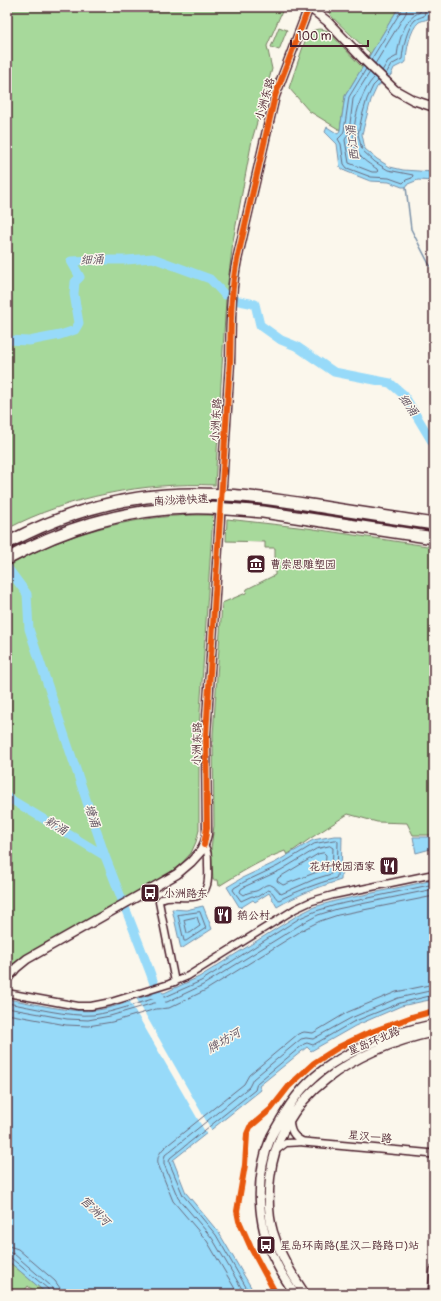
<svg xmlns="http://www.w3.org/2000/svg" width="441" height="1301" viewBox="0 0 441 1301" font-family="Pangolin,'LXGW WenKai TC',sans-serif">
<rect width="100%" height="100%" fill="#fbf7ec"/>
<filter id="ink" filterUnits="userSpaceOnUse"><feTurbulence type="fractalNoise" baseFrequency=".025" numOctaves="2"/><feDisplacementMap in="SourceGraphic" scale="8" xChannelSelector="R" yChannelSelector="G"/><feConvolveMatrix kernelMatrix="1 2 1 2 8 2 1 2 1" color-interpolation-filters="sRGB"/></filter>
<g filter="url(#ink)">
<path fill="#a7d99b" stroke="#787c63" d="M7 7H210L220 10 222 7H284L267 46 272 69 252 140 233 241 226 299 215 485C144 482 70 496 7 529Z
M325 7H399L345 96 340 130 309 111 289 88 306 38C311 29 319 27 328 31L361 66 370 53 332 17Z
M279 27 287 30 279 50 271 47Z
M195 515H213L199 728V830L196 842 191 853 182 863 168 874 25 956 15 963 7 972V567C66 533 127 517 195 515Z
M227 519 307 528 434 547V835H413L407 823 377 822 348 814 311 838 287 855 285 851C261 860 240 873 219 886L218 880H213L211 848 214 826 213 735 222 603 246 593 247 589 275 575V548H265V542L226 541Z
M7 1260 47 1294H37L28 1286 22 1294H7Z"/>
<path fill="#97daf9" stroke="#788fa7" d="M399 7H430L428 19C425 20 421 21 419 22 410 29 406 52 406 62L394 68 391 75 377 87 371 100 362 134 365 149 377 159 390 167 403 170 434 172V181L418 180 408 184 406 187H402L389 182 370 181 345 171 340 167 337 144 325 132 327 127 338 134 340 130 345 96Z
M334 836H342L341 880C318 887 297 895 277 907L269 893 255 902 253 900 240 908 227 887 242 878 276 862 313 840Z
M413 837H434V848L416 853Z
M434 880V999L401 1006 355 1026 311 1051 307 1047 259 1086 261 1090 173 1160 186 1193 219 1233 255 1294H47L7 1260V999C34 1003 72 1014 98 1010 118 1007 137 998 157 993L156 982 160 992 164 993 199 977 298 915 314 907 335 901Z
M203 906 212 929 181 949 172 909 186 910Z"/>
<path fill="#fbf7ec" d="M136 998 212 1131 207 1135 130 1002Z"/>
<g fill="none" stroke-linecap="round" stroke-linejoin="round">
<path stroke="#696a7d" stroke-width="1" d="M371 60 401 11 402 7
M375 64 406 13 407 7
M366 69 349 97 344 131 342 135 338 139 341 144 344 164 347 168 371 177 389 178 403 183 406 180 412 178 413 175 388 170 375 162 362 150 358 134 362 116 367 99 373 86 378 81
M382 71 388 61 397 56C399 40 404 19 420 12L421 7
M370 72 353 99 349 132 345 140 349 163 372 172H378L377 169C371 165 362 160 358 153 347 136 360 90 375 77
M386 74 391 65 402 59C403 47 407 28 415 20 418 18 421 17 424 16L426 7
M334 840H337L338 842 337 876 336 878C316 884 297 891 279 900 274 898 274 891 268 890L257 897 252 896 241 901 233 890 234 888 244 882 278 866 314 844Z
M330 846 333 848 332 872 331 874 315 879 281 894C278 891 276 887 271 885 265 883 262 889 256 891 252 892 248 892 244 895L240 892 241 889 246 886 281 870 316 849Z
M324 853 326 855 325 869 283 885 277 881 278 878 318 854Z
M200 912 206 928 186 941H184L178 915Z
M197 917 200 926 190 933H187L184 920Z
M7 1003C32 1007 68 1017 93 1015 115 1012 138 1003 159 997H165L201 981 300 918 316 911 336 905 434 884
M7 1008 67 1019 88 1020 110 1016 154 1003 167 1002 203 985 303 923 318 915 337 909 434 889
M7 1014 66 1025 88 1026 112 1022 156 1009 169 1008 206 990 306 928 320 921 338 915 434 896
M7 1246 12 1247 18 1249 55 1281 60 1288V1294
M7 1252 14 1254 51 1286 54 1290V1294
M7 1257 11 1258 48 1289 49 1294
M238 1294 207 1241 173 1201 158 1164C157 1158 159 1153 164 1148L244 1084 249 1075 298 1034 304 1032 313 1033 348 1012 396 992 434 984
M245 1294 212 1238 178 1198 164 1164V1160L165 1155 249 1087 253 1079 301 1039 306 1038 313 1039 351 1018 398 998 434 990
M250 1294 216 1235 183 1195 169 1162 170 1158 255 1090 257 1083 304 1044 307 1043 313 1045 353 1022 400 1003 434 995"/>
<path stroke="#788fa7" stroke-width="1.5" d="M406 187 411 229 429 264 434 270"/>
<path stroke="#97daf9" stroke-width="9" d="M234 300 255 304 260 325 281 340 296 346 334 372 390 383 404 395 434 445
M7 340 29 341 60 335 75 330 79 323 74 294 75 282 80 277 71 261 95 260H126L153 258 210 279 225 295
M7 567 27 594 29 629 105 856 150 972 161 1004
M7 797 105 856"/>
<g stroke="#4a1f2b" stroke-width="9">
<path id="minor" d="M175 982 159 902C166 888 201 909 207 885 209 878 208 870 208 863 208 856 208 851 204 845
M7 993 78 1006H91L111 1002 169 984 188 976 295 909 312 901 333 895 434 874
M290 1120C290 1131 293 1136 302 1141
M278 1149 286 1143 304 1142"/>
</g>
<g stroke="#4a1f2b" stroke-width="10">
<path id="tertiary" d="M304 1142 434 1154
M432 1294 434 1270"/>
</g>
<g stroke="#4a1f2b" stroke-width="11">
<path id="secondary" d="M309 7 327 21 362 58 395 90 413 100 434 107
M7 979 16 968 27 959 177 874 191 862 201 851 205 842 207 834 206 734 230 362C231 328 230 294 237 260L275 96 309 7
M295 1294C288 1283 280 1272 275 1260 256 1223 255 1176 271 1137 274 1131 277 1126 280 1121 292 1099 309 1079 330 1065 361 1044 398 1032 434 1024
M305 1294C292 1275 280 1255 273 1232 268 1215 268 1196 270 1178 279 1092 357 1049 434 1032"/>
</g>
<use href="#minor" stroke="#fbf7ec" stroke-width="6"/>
<use href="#tertiary" stroke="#fbf7ec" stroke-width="7"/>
<use href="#secondary" stroke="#fbf7ec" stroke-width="8"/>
<g stroke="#4a1f2b" stroke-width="14" stroke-linecap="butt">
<path id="motorway-bridge" d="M7 543C56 517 111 499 166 495 220 491 275 499 329 508 364 513 399 519 434 524
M7 559C64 528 125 509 190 508 214 507 239 510 263 512L434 538"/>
</g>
<use href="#motorway-bridge" stroke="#fbf7ec" stroke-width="11"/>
<g stroke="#fbf7ec" stroke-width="8">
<path id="cycleway" d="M204 845 207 828 206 734 230 362C231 328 230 294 237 260L275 96 309 7
M276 1294 251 1248 239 1221 237 1211 245 1165 247 1134 250 1127 271 1109 289 1086 314 1063 339 1047 366 1034 412 1017 434 1011"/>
</g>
<use href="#cycleway" stroke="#e8590c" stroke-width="6"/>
</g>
</g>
<defs>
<g id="museum-square" transform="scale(1)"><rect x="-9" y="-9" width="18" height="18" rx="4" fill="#4a1f2b" stroke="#fbf7ec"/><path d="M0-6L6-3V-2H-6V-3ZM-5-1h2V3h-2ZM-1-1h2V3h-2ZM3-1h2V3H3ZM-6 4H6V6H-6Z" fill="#fff"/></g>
<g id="restaurant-square" transform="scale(1)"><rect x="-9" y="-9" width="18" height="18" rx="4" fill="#4a1f2b" stroke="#fbf7ec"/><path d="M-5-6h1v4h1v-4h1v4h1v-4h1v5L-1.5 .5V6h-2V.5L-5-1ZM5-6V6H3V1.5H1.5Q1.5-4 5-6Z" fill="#fff"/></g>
<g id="bus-square" transform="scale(1)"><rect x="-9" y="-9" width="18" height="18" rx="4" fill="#4a1f2b" stroke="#fbf7ec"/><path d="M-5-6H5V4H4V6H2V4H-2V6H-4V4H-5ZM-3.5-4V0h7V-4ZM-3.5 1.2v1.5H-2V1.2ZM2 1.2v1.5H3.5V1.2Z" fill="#fff"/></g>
</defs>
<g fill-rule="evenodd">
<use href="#museum-square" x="256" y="564"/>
<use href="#restaurant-square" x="389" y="866"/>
<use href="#bus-square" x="150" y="893"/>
<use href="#restaurant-square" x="223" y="915"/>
<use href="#bus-square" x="266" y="1245"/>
</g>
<g text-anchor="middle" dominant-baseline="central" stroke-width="3" stroke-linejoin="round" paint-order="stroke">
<g font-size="11" fill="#4a1f2b" stroke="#fbf7ec">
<text transform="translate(265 99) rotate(-74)">小洲东路</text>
<text transform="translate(216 420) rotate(-86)">小洲东路</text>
<text transform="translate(181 500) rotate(-3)">南沙港快速</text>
<text transform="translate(197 744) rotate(-89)">小洲东路</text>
<text transform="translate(374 1041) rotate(-23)">星岛环北路</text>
<text transform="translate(370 1137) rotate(5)">星汉一路</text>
</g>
<g font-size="11" fill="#4a1f2b" stroke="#fbf7ec" text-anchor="start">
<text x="270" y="564">曹崇思雕塑园</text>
<text x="375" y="866" text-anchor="end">花好悦园酒家</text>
<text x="164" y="893">小洲路东</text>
<text x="237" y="915">鹅公村</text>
<text x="280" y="1245">星岛环南路(星汉二路路口)站</text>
</g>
<g font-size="12" font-style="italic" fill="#5d4e5e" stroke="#fbf7ec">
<text transform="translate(353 143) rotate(-97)">西江涌</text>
<text transform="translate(92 260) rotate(-2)">细涌</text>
<text transform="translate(408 405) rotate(55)">细涌</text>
<text transform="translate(92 816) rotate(72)">塘涌</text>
<text transform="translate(56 826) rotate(31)">新涌</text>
<text transform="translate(224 1041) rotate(-31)">牌坊河</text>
<text transform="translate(95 1211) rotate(45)">官洲河</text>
</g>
</g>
<rect width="441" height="1301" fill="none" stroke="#fbf7ec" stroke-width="24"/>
<rect x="12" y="12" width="417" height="1277" fill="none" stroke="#4a1f2b" stroke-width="1.5" filter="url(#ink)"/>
<path d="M291 40v6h77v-6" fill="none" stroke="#4a1f2b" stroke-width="2"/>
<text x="297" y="40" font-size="12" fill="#4a1f2b" stroke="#fbf7ec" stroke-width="3" paint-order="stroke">100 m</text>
</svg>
